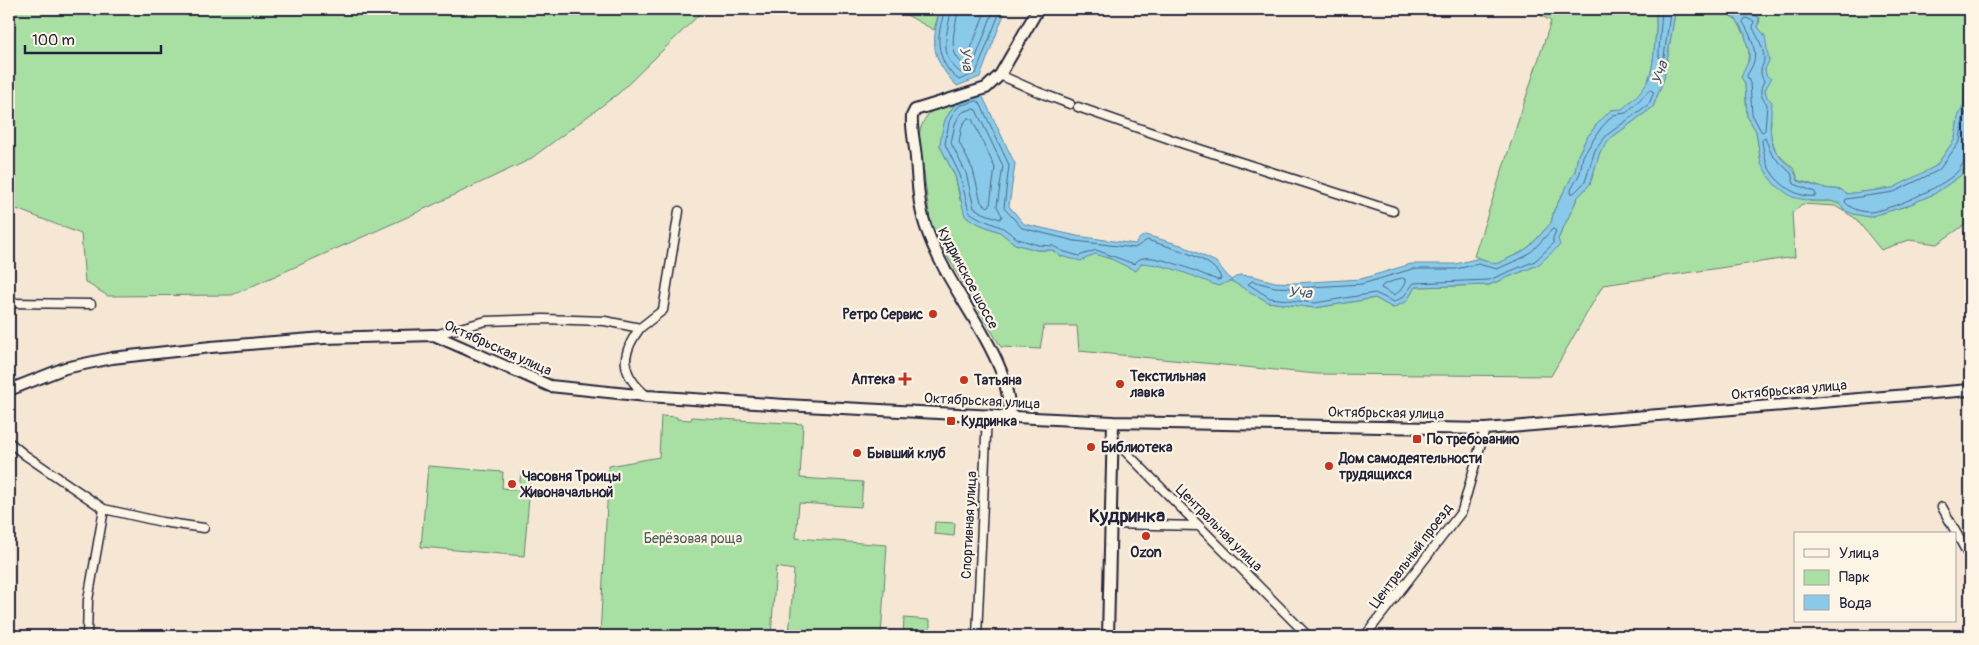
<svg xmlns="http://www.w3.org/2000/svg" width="1979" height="645" viewBox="0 0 1979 645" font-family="Pangolin,sans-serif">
<rect width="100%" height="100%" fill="#f6e7d4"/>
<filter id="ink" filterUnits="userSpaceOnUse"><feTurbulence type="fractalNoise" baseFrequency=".02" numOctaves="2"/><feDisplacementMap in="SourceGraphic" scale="10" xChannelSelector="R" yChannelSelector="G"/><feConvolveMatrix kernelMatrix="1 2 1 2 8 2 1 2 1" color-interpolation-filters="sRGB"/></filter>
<g filter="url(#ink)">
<path fill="#a8e0a3" stroke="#65816f" d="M9 9H705L619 93 529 160 403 219 232 295 108 296 85 282 81 234 9 206Z
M890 9H940L934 30 903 13Z
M1542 9H1657C1655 17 1657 24 1656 32 1651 74 1656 80 1622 110H1611L1597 124 1586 139 1578 155 1575 171 1554 210 1551 223 1530 246 1520 253 1496 264 1474 256 1551 21 1540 15Z
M1678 9H1720L1737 20 1745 35 1749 52 1745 84 1747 116 1756 131 1761 164 1810 201H1831L1840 204 1844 210 1869 217 1906 206 1934 194 1960 176 1970 160V221L1937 244 1909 240 1881 250 1855 218 1835 206 1802 204 1792 213 1795 257 1603 285 1551 376 1317 374 1079 351 1077 326H1044L1040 349 1001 347 931 229 919 134C926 109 933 110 956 102L945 120 940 146 955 176 960 200 979 224 1000 232 1015 244 1037 250H1052L1060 256 1095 254 1111 259 1156 264 1231 280 1268 302 1315 308 1375 298 1393 308 1407 301 1415 287 1489 285 1538 265 1558 239 1578 197 1590 184 1600 152 1611 138 1653 107 1664 78 1675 13Z
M1742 9H1970V77L1965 87 1964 105 1958 117 1955 139 1936 166 1916 177 1893 188 1846 194 1842 190 1823 188 1798 180 1795 170 1776 152 1770 133 1771 121 1765 90 1767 85 1760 30 1758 27 1760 19 1759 17 1747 13Z
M661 416 677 417V419L691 420 692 417 705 418 803 424 800 478 863 482 861 507 799 503 796 538 887 545 881 636H789L794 570 776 567 771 636H600L609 466 659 457Z
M428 466 503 472 502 488 519 490 521 472 531 473 524 556 421 547Z
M935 522 955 523 954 536 934 534Z
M904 618 930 620V636H903Z"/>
<path fill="#89caea" stroke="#6087a4" d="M940 9H1006L980 77 957 86C931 59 931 44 940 9Z
M1657 9H1678L1675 13 1664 78 1653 107 1611 138 1600 152 1590 184 1578 197 1558 239 1560 245 1538 265 1489 285 1415 287 1407 301 1393 308 1375 298 1315 308 1268 302 1231 281 1218 286C1193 276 1169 265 1142 263L1136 271 1111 259 1095 254 1081 261 1060 256 1052 250H1037L1015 244 1000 232 979 224 965 216 955 176 940 146 941 136 945 120 956 102 982 95 1015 164 1009 206 1024 224 1077 236 1135 244 1140 238 1145 235 1181 245 1216 262 1231 280 1239 275 1253 276 1275 282 1294 283 1361 279 1411 264H1456L1479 258 1496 264 1520 253 1530 246 1551 223 1554 210 1575 171 1578 155 1586 139 1597 124 1611 110 1622 109C1656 80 1651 74 1656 32 1657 24 1655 17 1657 9Z
M1720 9H1742L1747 13 1759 17 1758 27 1765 36 1769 61 1765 69 1766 75 1771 79 1765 90 1767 97 1772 102C1771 118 1767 138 1777 153 1785 165 1794 165 1798 181L1823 188 1842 190 1846 194 1893 188 1936 166 1955 139 1958 117 1964 105 1965 87 1970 77V160L1960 176 1934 194 1906 206 1869 217 1853 214 1844 210 1840 204 1831 201H1810L1792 197 1774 184 1761 164 1756 131 1747 116 1745 84 1741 77 1749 60V52L1745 35 1737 20Z"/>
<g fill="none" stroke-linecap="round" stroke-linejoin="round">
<path stroke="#4b6581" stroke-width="1" d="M944 9C944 16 941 22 940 29 936 48 943 69 959 80L976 73 1001 9
M951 9C949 31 936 55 961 73L972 68 994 9
M958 9C957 26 945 50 963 64L966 62 986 9
M1662 9 1659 51V57L1661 59 1664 57 1670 13 1672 9
M1746 18 1754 21 1753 28C1758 38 1763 46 1764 58 1764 68 1757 69 1764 81 1759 91 1760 96 1767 104L1765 130 1763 132 1761 131 1752 114 1750 83 1747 76C1749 71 1753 66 1754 61 1757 48 1749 32 1743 22Z
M1650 90 1654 92 1649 104 1607 135 1595 150 1585 182 1574 193H1571V190L1580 173 1583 156 1601 128 1613 115 1626 113Z
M1970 97 1969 106 1963 119 1960 141 1939 170 1894 192 1846 199 1845 202C1850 208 1860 212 1869 212 1889 211 1942 187 1956 173 1960 170 1962 164 1965 160L1970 158
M977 101 980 103 1009 165 1004 208 1022 228 1075 241 1135 248 1147 240C1165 246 1217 258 1221 279L1217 280C1202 274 1154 252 1140 259 1138 260 1136 262 1134 264L1096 250 1079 256 1062 251 1053 246 1038 245 1018 239 1003 228 981 219 969 212 960 175 945 144 949 122 954 112 959 106Z
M973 109 976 110 1003 166 997 206 1002 216 1000 219 983 213 974 208 966 173 951 143 955 124 959 116 963 112Z
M969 118 972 119 995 168 990 205 988 207 981 202 973 170 959 142 962 126 966 120Z
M1765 138 1772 155 1791 173 1794 184 1815 192 1816 196C1795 199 1772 180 1766 161 1764 155 1763 147 1762 141Z
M1553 229 1556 231 1553 238V244L1535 261 1489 280 1414 283 1403 297 1394 302 1375 293 1315 303 1270 298 1248 284 1252 281 1275 287 1294 288 1362 284 1412 269H1456L1478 264 1497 269 1522 258 1533 250Z
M1402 278 1405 279C1406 285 1400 292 1394 295L1381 288 1383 285Z"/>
<g stroke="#22223b" stroke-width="11">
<path id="minor" d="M1000 75 1038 92 1070 104
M1078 107 1184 144 1393 211
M9 303 91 304
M640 328C620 355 620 374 647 396
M434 335 486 321 543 319 605 321 640 328 663 310 679 211
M1111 437 1308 636
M9 442 25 455 104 509 162 522 204 528
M1942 507 1970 558
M1110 524 1199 526
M87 636 88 600 104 509
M977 636 987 414
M1365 636 1462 511 1485 429"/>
</g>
<g stroke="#22223b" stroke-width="14">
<path id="tertiary" d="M9 390 65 368 112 358 211 347 324 338 434 335 550 386 647 396 785 405 1113 422 1485 429 1970 390
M1011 416C1009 401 1007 386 1001 371 982 323 946 282 928 233 918 208 918 184 916 158 915 144 911 131 912 116L915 110 986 88 1000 75 1038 9
M1108 636 1113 422"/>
</g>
<use href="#minor" stroke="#fcf5e5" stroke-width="8"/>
<use href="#tertiary" stroke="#fcf5e5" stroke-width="10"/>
</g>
</g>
<g fill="#c8321e" stroke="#fcf5e5" stroke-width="2">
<circle cx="933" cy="314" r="5"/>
<path d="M902.5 371.5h5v5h5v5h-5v5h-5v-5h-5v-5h5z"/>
<circle cx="964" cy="380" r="5"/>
<circle cx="1120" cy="384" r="5"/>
<rect x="946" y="416" width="10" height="10" rx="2.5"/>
<rect x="1412" y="434" width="10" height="10" rx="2.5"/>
<circle cx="1091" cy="447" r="5"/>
<circle cx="857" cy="453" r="5"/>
<circle cx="1329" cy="466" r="5"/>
<circle cx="512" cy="484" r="5"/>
<circle cx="1146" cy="536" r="5"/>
</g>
<g text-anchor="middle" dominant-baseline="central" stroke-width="4.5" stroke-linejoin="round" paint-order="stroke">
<g font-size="14" fill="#22223b" stroke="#fcf5e5">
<text transform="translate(968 278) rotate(62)">Кудринское шоссе</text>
<text transform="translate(498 348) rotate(24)">Октябрьская улица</text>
<text transform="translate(1789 390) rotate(-5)">Октябрьская улица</text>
<text transform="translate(982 401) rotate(3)">Октябрьская улица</text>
<text transform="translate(1386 413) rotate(1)">Октябрьская улица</text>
<text transform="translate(969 525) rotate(-87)">Спортивная улица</text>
<text transform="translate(1219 528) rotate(45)">Центральная улица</text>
<text transform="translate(1411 556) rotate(-53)">Центральный проезд</text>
</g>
<g font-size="14" font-weight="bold" fill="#22223b" stroke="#fcf5e5" text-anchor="start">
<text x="923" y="314" text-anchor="end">Ретро Сервис</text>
<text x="1130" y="376">Текстильная<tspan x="1130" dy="16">лавка</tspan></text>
<text x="895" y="379" text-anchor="end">Аптека</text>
<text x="974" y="380">Татьяна</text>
<text x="961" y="421">Кудринка</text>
<text x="1427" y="439">По требованию</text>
<text x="1101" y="447">Библиотека</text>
<text x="867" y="453">Бывший клуб</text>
<text x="1339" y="458">Дом самодеятельности<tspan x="1339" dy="16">трудящихся</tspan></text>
<text x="522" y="476">Часовня Троицы<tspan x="522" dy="16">Живоначальной</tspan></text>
<text x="1146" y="552" text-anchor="middle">Ozon</text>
</g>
<g font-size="14" fill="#4a5b5a" stroke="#fcf5e5">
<text x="693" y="538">Берёзовая роща</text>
</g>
<g font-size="15" font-style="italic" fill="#415470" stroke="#fcf5e5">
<text transform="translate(966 59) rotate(81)">Уча</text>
<text transform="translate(1660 73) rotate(-72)">Уча</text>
<text transform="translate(1300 293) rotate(4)">Уча</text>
</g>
<g font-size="19" font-weight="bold" fill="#22223b" stroke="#fcf5e5">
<text x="1127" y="516">Кудринка</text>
</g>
</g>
<rect width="1979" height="645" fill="none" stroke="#fcf5e5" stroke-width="30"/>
<rect x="15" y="15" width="1949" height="615" fill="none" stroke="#22223b" stroke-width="2" filter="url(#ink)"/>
<rect x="1794" y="532" width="162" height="90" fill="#fcf5e5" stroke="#a5a1a1"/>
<rect x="1804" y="549" width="25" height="8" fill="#fcf5e5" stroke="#a5a1a1"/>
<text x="1839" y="558" font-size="15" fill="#22223b">Улица</text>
<rect x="1804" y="570" width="25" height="15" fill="#a8e0a3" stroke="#a5a1a1"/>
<text x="1839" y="582" font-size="15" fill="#22223b">Парк</text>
<rect x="1804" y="595" width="25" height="15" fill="#89caea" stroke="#a5a1a1"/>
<text x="1839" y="608" font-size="15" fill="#22223b">Вода</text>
<path d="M25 45v8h136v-8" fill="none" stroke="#22223b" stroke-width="2.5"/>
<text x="32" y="45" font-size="15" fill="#22223b" stroke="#fcf5e5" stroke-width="4" paint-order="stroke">100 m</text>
</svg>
